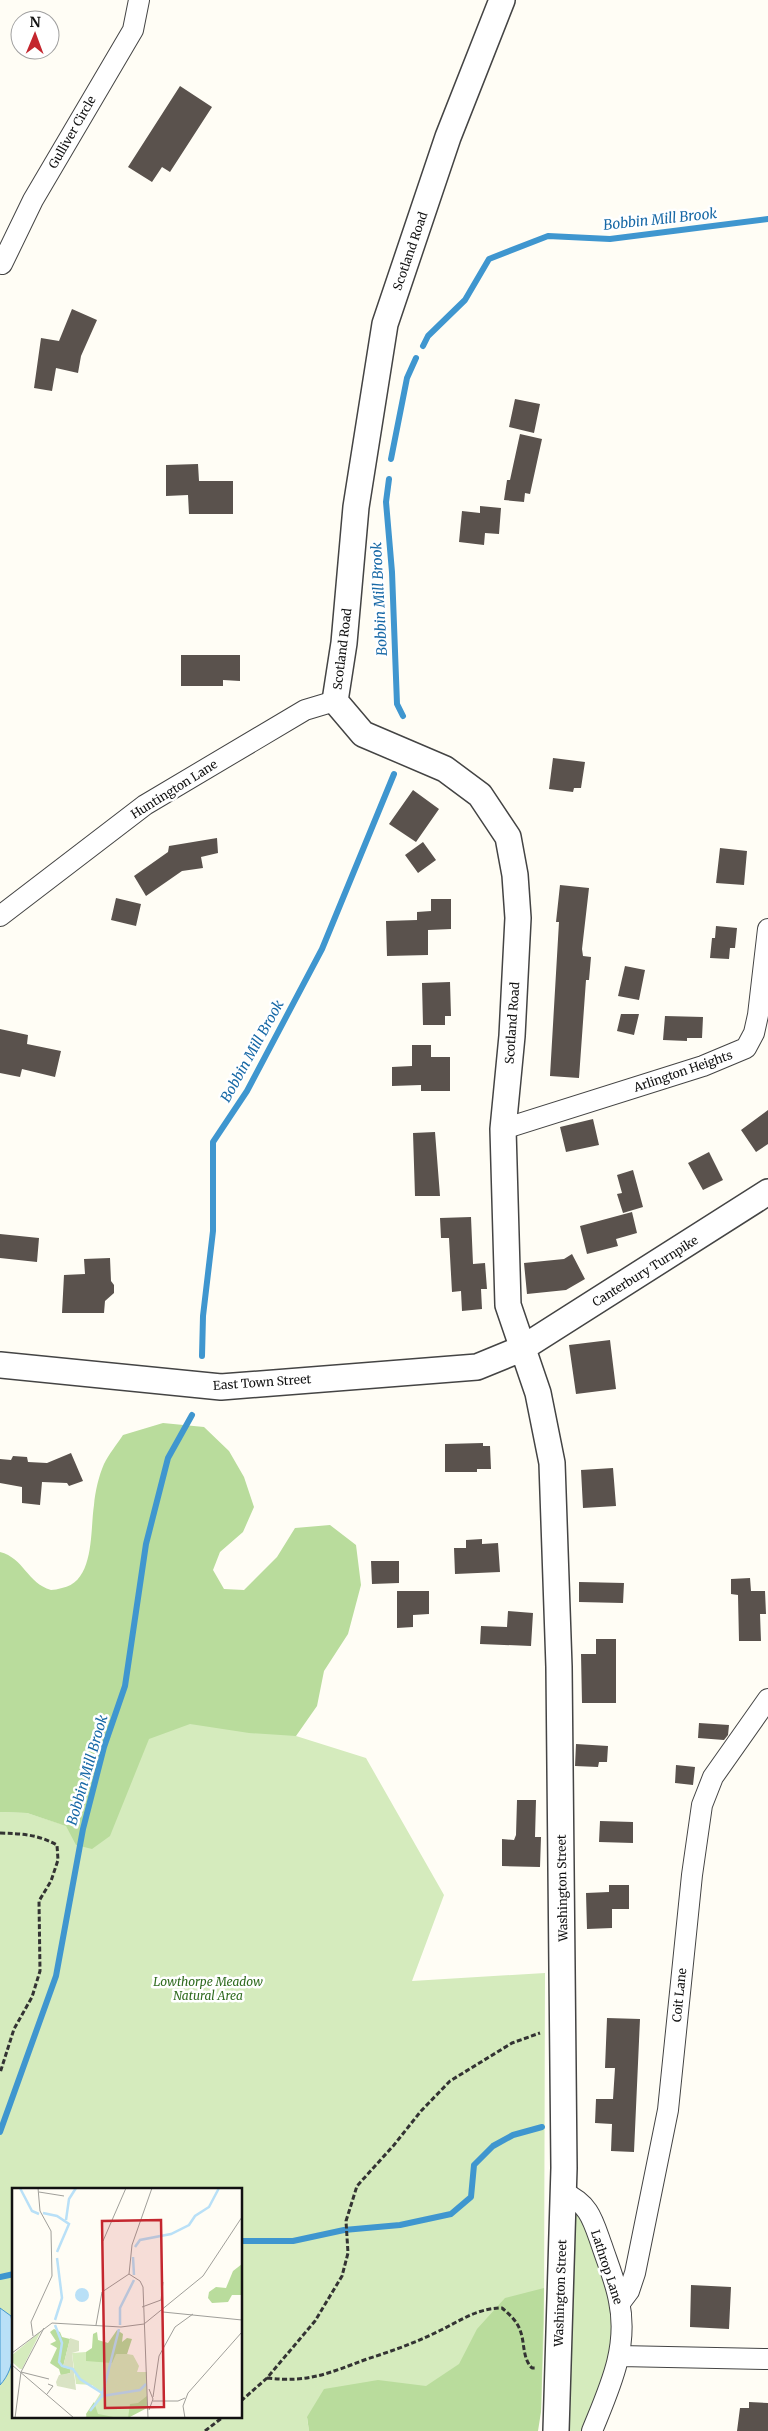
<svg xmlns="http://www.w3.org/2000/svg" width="768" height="2431" viewBox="0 0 768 2431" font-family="Merriweather,serif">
<rect width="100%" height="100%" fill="#fffdf5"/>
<path fill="#d5ebbd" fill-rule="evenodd" d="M301 1648 296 1736 366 1758 444 1895 412 1981 545 1973 544 2323 541 2412 307 2418 309 2431H0V1812L27 1813 61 1824 93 1758ZM14 2190H241V2417H14Z
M576 2214H582C593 2247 615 2292 614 2327 612 2360 597 2393 587 2423L584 2431H567Z"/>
<path fill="#b9dc9c" d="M163 1423 204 1427 229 1451 244 1477 254 1507 243 1532 220 1552 213 1570 224 1589 244 1590 277 1557 295 1528 330 1525 356 1545 361 1585 348 1634 324 1671 317 1706 296 1736 249 1733 190 1724 149 1739 110 1836 92 1849 76 1845 66 1826 27 1813 0 1812V1552C24 1558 27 1583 51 1590 54 1590 58 1589 62 1588 95 1582 90 1530 94 1505 95 1492 99 1475 104 1464 109 1454 117 1444 123 1435Z
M544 2288 541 2412 538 2431H309L307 2417 324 2389 378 2380 426 2386 459 2364 477 2329 505 2298Z"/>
<path fill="#b9e0f7" stroke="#3f96cf" d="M0 2308 11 2316C15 2339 17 2367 0 2385Z"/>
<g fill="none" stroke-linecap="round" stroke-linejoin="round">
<path stroke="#3f96cf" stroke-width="6" d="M423 346 428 336 465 300 489 259 548 236 610 239 768 219
M391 459 407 378 416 358
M389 479 386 502 392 572 397 704 403 716
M202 1356 203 1316 213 1231V1142L247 1091 322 949 394 774
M0 2132 56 1976 83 1829 104 1747 125 1686 146 1544 168 1458 192 1415
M241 2241H293L344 2230 400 2225 451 2214 471 2197 474 2165 493 2146 513 2135 542 2127
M0 2277 14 2274"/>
</g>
<path fill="#5a524d" d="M180 86 212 107 170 172 162 167 152 182 128 167Z
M72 309 97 320 81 356 78 373 56 368 52 391 34 388 41 338 59 341Z
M515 399 540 404 534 433 509 427Z
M520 434 542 439 530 494 525 493 524 502 504 500 507 480H510Z
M198 464 199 481H233V514H189L188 495 166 496V465Z
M480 506 501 508 499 534 485 533 484 545 459 542 462 511 480 513Z
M181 655H240V681L223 680V686H181Z
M553 758 585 762 581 788H574L573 792 549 789Z
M413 790 439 809 416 842 389 824Z
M217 838 218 853 201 857 203 868 182 871 146 896 134 876 168 852 169 846Z
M423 842 436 860 418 873 405 855Z
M720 848 747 851 744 885 716 883Z
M560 885 589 888 582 949 583 956 591 957 589 980H586L579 1078 550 1076 559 922H556Z
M116 898 141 904 136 926 111 920Z
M431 899H451V929L428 930V955L387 956 386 921 417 920V912L431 911Z
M716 926 737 928 735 948H730L729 959 710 958 712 938H715Z
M625 966 645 970 639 1000 618 996Z
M450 982 451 1016H445V1025H423L422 983Z
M621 1014H639L634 1035 617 1031Z
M665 1016 703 1017 702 1038H687V1041L663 1040Z
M0 1029 28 1035 27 1044 61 1051 55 1077 22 1069 20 1077 0 1073Z
M412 1045H431V1057H450V1091H421V1085L392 1086V1067L412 1066Z
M768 1110V1144L756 1152 741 1130Z
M593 1119 599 1145 566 1152 560 1127Z
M435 1132 440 1196H415L413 1133Z
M709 1152 723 1180 703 1190 688 1163Z
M633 1170 643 1207 623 1213 617 1194 622 1193 617 1175Z
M632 1212 637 1233 616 1239 618 1246 587 1254 580 1226Z
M471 1217 473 1264 485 1263 487 1289H481L482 1309 462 1311 461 1291 452 1292 449 1238H441L440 1218Z
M0 1234 39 1238 37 1262 0 1258Z
M572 1254 585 1279 566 1290 527 1294 524 1263 564 1259Z
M110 1258 111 1281 114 1285V1293L105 1301 104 1313H62L64 1275 85 1274 84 1259Z
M610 1340 616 1389 576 1394 569 1345Z
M483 1443V1446H490L491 1469H477V1472H445V1444Z
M71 1453 83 1481 69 1486 67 1483 42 1482 40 1505 22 1503V1487L0 1483V1459L11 1460 13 1456 27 1457 28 1462 47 1463Z
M613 1468 616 1506 583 1508 581 1470Z
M482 1539V1544L498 1543 500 1572 455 1574 454 1548H466V1540Z
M371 1561H399V1583L372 1584Z
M750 1578 751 1591H765L766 1614H760L761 1641H739L738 1595 731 1594V1579Z
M579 1582 624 1583 623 1603 579 1602Z
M397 1591H429V1614L413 1615V1627L397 1628Z
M508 1611 533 1613 531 1646 480 1644 481 1626 507 1627Z
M596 1639H616V1703H582L581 1654H596Z
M699 1723 729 1725 728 1735 724 1740 698 1738Z
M576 1744 608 1746 607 1762H599L598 1767 575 1766Z
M676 1765 695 1767 693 1785 675 1783Z
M517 1800H536L535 1837H541L540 1867 502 1866V1839L514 1840 516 1835Z
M600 1821 633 1822V1843L599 1842Z
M609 1885H629V1909H612V1928L587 1929 586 1893 609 1892Z
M607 2018 640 2019 634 2152 611 2151 612 2124 595 2123 596 2099H613L615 2068H605Z
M691 2285 731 2287 729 2329 690 2327Z
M749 2402 768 2403V2431H737L740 2408H749Z"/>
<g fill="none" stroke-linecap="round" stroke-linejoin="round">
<g stroke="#444" stroke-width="22">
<path id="minor" d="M2 264 33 200 133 30 139 0
M0 916 145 805 305 710 335 701
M503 1129 703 1066 746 1048 754 1033 758 1015 768 929
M564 2193C590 2204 593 2221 602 2246 608 2264 616 2283 619 2301 629 2348 609 2389 592 2431
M620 2303 629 2291 635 2273 668 2110 692 1875 702 1805 713 1777 768 1699
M620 2356 768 2359"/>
</g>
<g stroke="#444" stroke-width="28">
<path id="tertiary" d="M502 0 448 137 385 324 356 507 344 643 335 701 363 734 445 769 480 795 508 837 515 875 518 918 512 1036 503 1129 508 1305 538 1393 552 1463 559 1667 564 2168 556 2431
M0 1365 221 1387 477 1367 521 1349 768 1192"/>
</g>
<path stroke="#333" stroke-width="3" stroke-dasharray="5 2.5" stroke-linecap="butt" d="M0 1833C22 1834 37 1834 57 1845L58 1860 51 1881 39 1901 40 1971 32 1997 14 2029 0 2073
M267 2378C309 2383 329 2373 367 2359 392 2351 415 2343 439 2331 460 2321 477 2308 502 2308 509 2314 517 2321 520 2330 525 2342 522 2358 532 2368H537
M241 2401 267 2378 315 2321 342 2276 348 2253 346 2221 357 2186 394 2145 421 2111 450 2081 512 2043 540 2033
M205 2431 223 2417"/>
<use href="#minor" stroke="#fff" stroke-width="20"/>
<use href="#tertiary" stroke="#fff" stroke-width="25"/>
</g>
<g text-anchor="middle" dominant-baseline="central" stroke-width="5" stroke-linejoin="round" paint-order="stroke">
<g font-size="12" fill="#111" stroke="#fff">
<text transform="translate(72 132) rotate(-60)">Gulliver Circle</text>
<text transform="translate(410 251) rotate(-71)">Scotland Road</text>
<text transform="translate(342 649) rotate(-83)">Scotland Road</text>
<text transform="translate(174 789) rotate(-32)">Huntington Lane</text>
<text transform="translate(512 1023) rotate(-86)">Scotland Road</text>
<text transform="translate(683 1071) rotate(-19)">Arlington Heights</text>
<text transform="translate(645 1271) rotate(-32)">Canterbury Turnpike</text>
<text transform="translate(262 1382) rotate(-4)">East Town Street</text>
<text transform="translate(562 1888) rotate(-91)">Washington Street</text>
<text transform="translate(679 1995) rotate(-84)">Coit Lane</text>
<text transform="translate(607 2267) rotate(72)">Lathrop Lane</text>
<text transform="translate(560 2293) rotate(-88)">Washington Street</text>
</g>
<g font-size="12" font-style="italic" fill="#2f6b1f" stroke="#fff">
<text x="208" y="1981">Lowthorpe Meadow<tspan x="208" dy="14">Natural Area</tspan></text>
</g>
<g font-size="14" font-style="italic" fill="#1768a6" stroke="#fff">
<text transform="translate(660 219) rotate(-6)">Bobbin Mill Brook</text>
<text transform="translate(379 599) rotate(-93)">Bobbin Mill Brook</text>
<text transform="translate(252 1051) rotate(-61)">Bobbin Mill Brook</text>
<text transform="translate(87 1770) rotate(-74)">Bobbin Mill Brook</text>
</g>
</g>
<g transform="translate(12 2188)">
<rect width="230" height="230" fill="#fffdf5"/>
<path d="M29 143 10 181H8L0 174V167ZM116 159 115 166 121 167 127 178 125 184H135V217L118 225 116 230H73L89 204 80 197 64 196 60 165 74 164V172L97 173 100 167Z" fill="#d5ebbd"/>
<path d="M230 76V107H220L216 114 200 115 196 110 197 104 204 99 214 100 221 83ZM42 141 48 144 50 149 58 151 51 179 58 181V185L49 188 47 181 38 175 45 160 38 156 44 153 38 144ZM105 142 111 146 110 154 115 150 120 151 115 166H104L100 175 74 173V164L80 160 81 146 85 144 86 152 96 155ZM135 208V220L116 230 118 216 126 215ZM82 214 86 226 107 230H75L74 226Z" fill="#b9dc9c"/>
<path d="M58 150 67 153V163L60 165 64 202 45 198 44 194 47 187 58 185V181L51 179Z" fill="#d9e3c4"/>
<path d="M63 107a7 7 0 1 1 14 0a7 7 0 1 1-14 0Z" fill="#b9e0f7"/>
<path fill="none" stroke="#b9e0f7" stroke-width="2.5" d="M8 0 20 23 27 26M31 25 45 28 57 36 45 64M54 32 57 11 64 0M123 59 128 52 159 46 177 37 183 28 197 19 207 0M121 69 122 87M43 132 50 110 45 70M43 137 50 155 47 174 50 178 61 181 68 191 90 205M108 137V120L122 92M90 208 128 202 134 196M78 223 90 208 107 141"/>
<path fill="none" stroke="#a09f9a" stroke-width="1" d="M27 4 52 8M91 53 114 0M130 119 149 112 151 94M151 124 230 132M84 137 90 104 117 86M32 140 9 184 37 191M21 148 19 134 40 88 39 43 28 23 26 0M0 165 40 135 109 139 132 136 191 88 230 29M0 177 62 230M137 201 141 211 137 222M35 206 41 198 36 196M141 209 147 168 163 139 181 126M141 213H166L173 210M3 230 9 184M136 230 131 99 128 93 117 86 120 57 140 0M173 230 171 218 176 205 230 144"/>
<path fill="#c4262e" fill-opacity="0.15" stroke="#c4262e" stroke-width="2.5" d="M149 32 152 219 93 220 90 33Z"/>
<rect width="230" height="230" fill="none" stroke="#111" stroke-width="2.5"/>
</g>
<g transform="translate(35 35) rotate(1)"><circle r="24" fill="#ffffff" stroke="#a0a0a0"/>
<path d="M0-4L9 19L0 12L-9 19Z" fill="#c4262e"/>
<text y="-8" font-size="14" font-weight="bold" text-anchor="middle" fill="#111111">N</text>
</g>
</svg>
